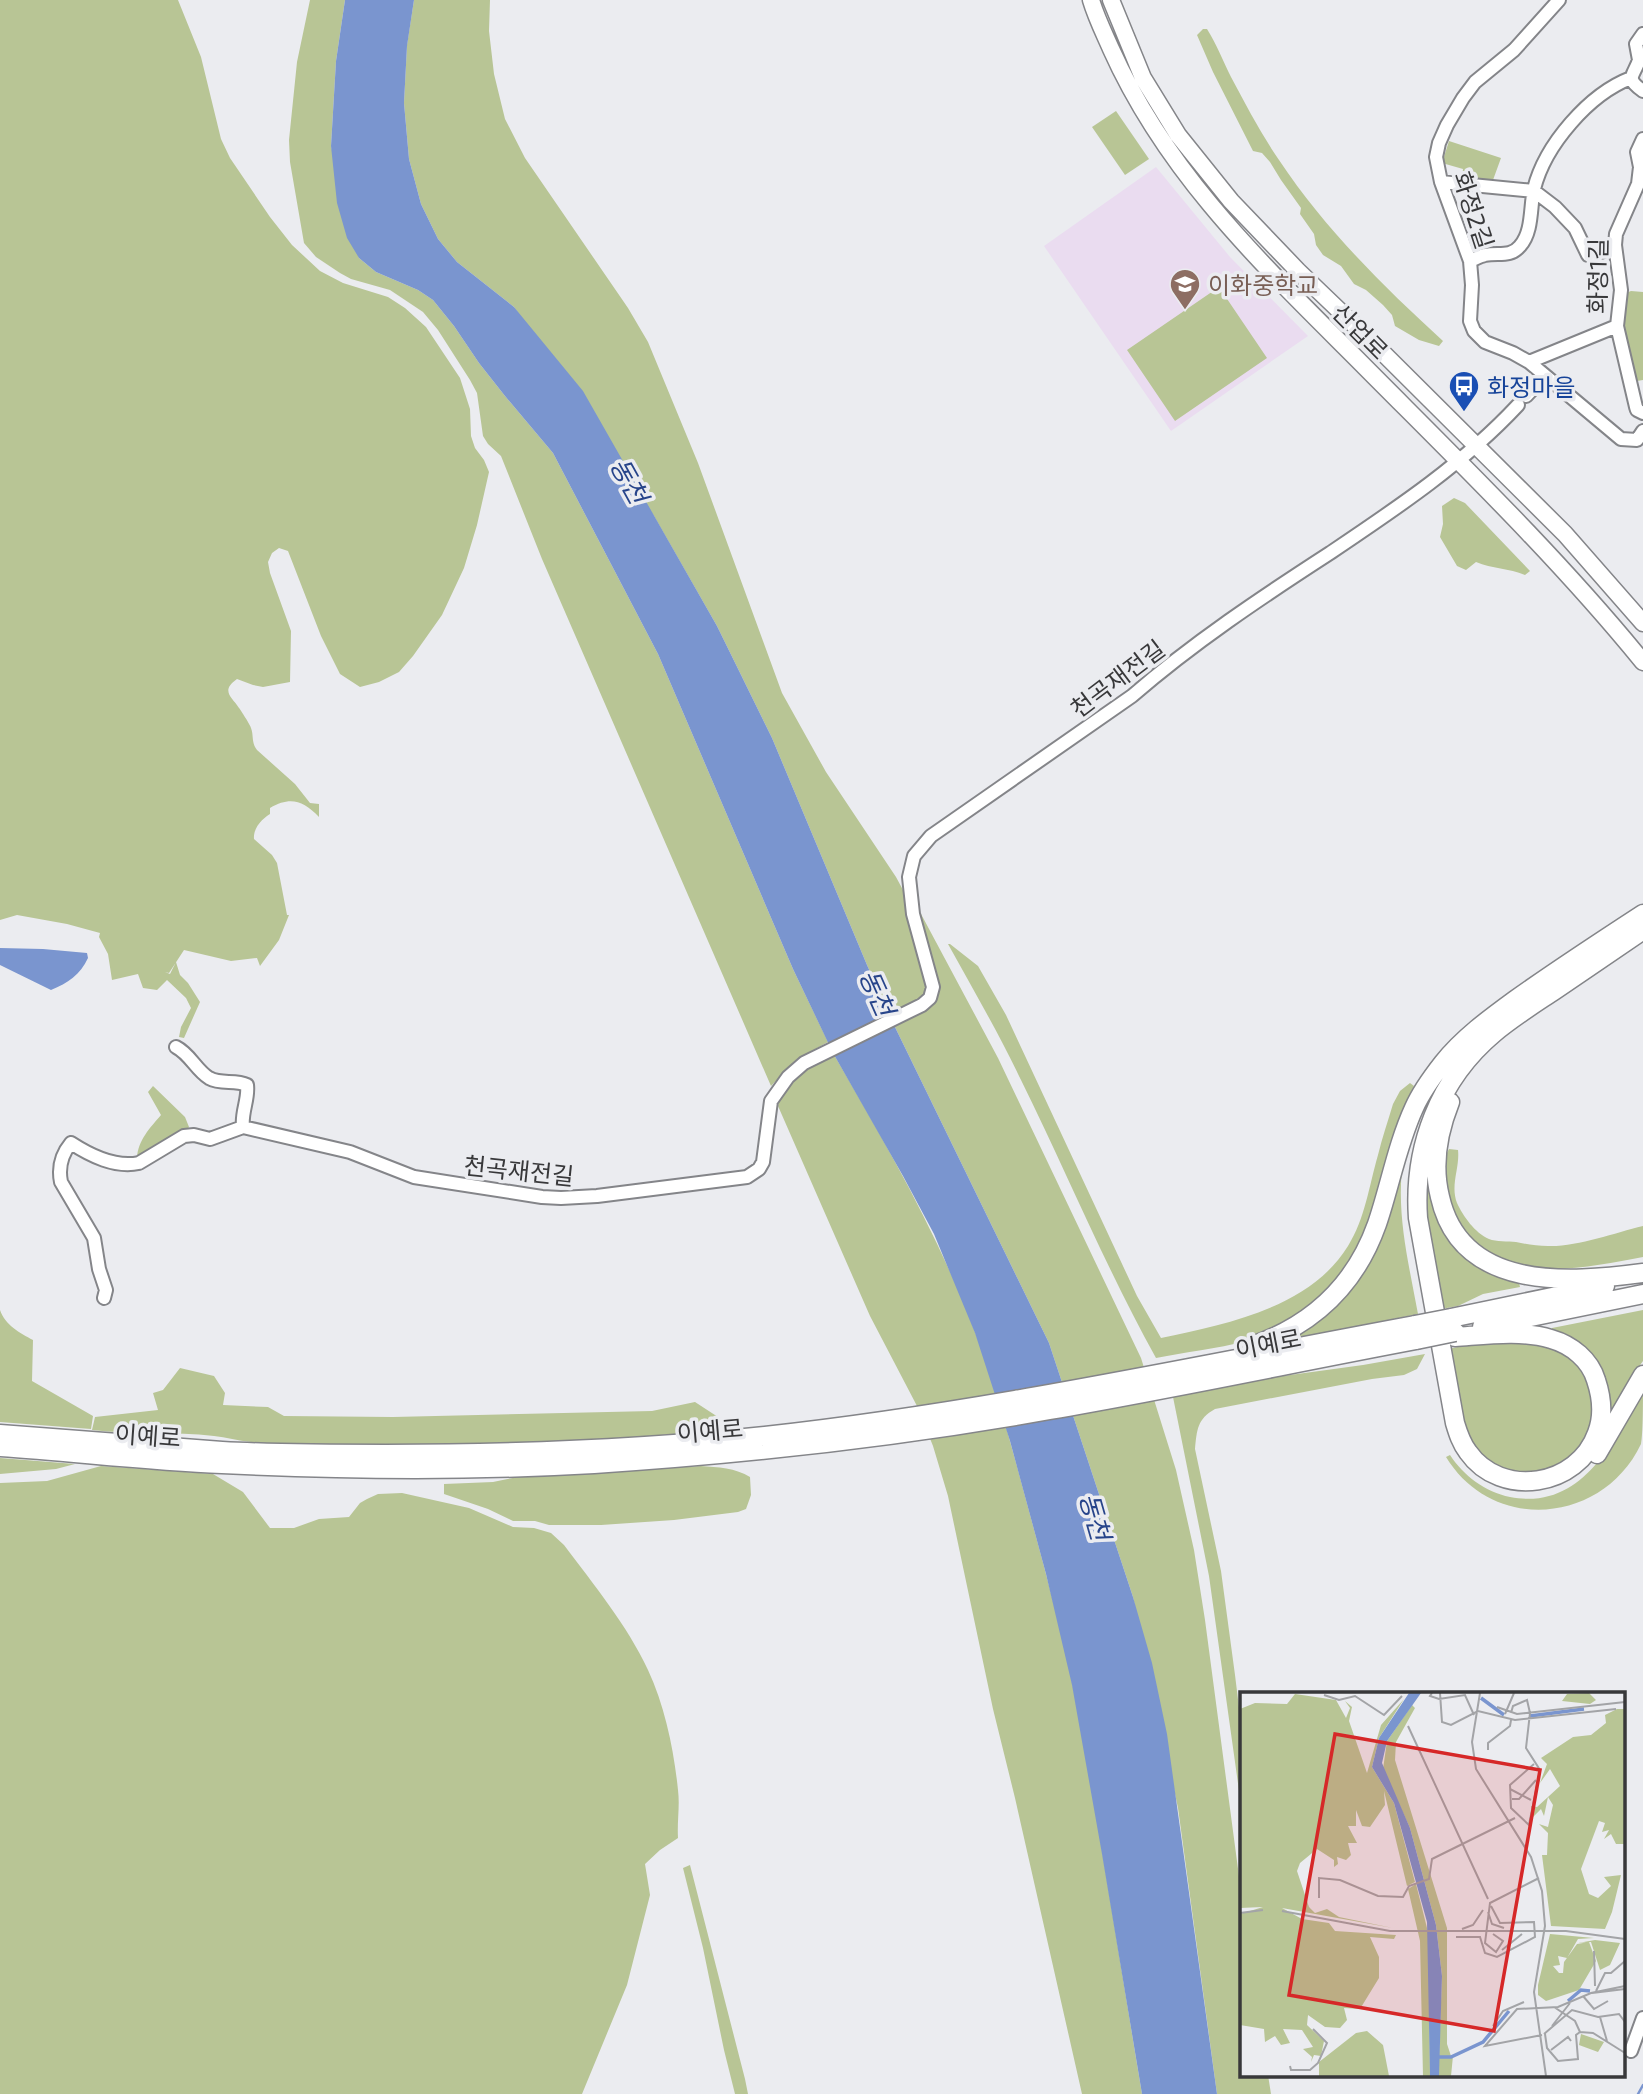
<svg xmlns="http://www.w3.org/2000/svg" width="1643" height="2094" viewBox="0 0 1643 2094" font-family="'Exo 2','Noto Sans KR',sans-serif">
<rect width="100%" height="100%" fill="#ebecf0"/>
<path fill="#eadcf0" d="M1156 167 1230 257 1308 336 1171 431 1044 246Z"/>
<path fill="#b8c595" d="M0 0H178L201 57 221 139 230 158 270 217 292 245 320 271 343 283 388 297 405 308 426 327 460 378 470 409 471 436 475 448 484 460 489 472 477 525 464 568 442 615 413 656 399 672 379 682 360 687 340 674 321 636 288 551 279 548 272 553 268 562 270 573 291 631 290 682 263 687 253 685 237 679C220 691 232 697 239 708 240 709 251 726 251 728 254 736 251 742 257 750L295 784 310 803 319 804V817C303 801 291 796 270 808V814C262 819 253 828 254 839L272 855 277 863 287 915H289L279 940 260 966 257 958 231 961 184 950 169 973 165 972 170 974 176 962 180 975 188 983 200 1002 184 1038 179 1037 181 1027 191 1008 186 998 167 980 157 990 143 988 138 974 112 980 108 954 99 937 100 933 67 924 17 915 0 920Z
M310 0H345L336 61 331 146 359 258 376 272 418 290 433 300 454 326 479 363 505 396 553 453 658 654 793 969 828 1042 797 1059 771 1086 542 559 501 456 488 444 483 436 477 393 470 380 438 330 423 312 390 290 351 279 340 273 316 257 304 243 290 162 289 140 297 62Z
M414 0H490L489 31 494 74 505 119 525 158 628 308 648 342 698 463 782 693 826 772 896 877 903 890 932 1004 937 1000 938 986 917 915 921 914 998 1058 1141 1358 1176 1470 1194 1550 1205 1620 1242 1899V2075H1268L1271 2094H1217L1178 1808 1133 1597 1049 1343 893 1023 867 965 772 738 717 626 654 516 514 307 457 262 438 239 421 204 409 159 404 103 407 45Z
M1203 29H1207C1217 45 1223 61 1231 77 1246 105 1261 134 1279 160 1325 229 1383 286 1443 341L1439 346 1419 340 1395 326 1392 315 1383 305 1366 290 1354 284 1341 266 1323 255 1316 245 1314 234 1300 214 1301 208 1281 180 1270 162 1262 153 1253 151 1213 72 1197 35Z
M1116 111 1149 159 1125 175 1092 127Z
M1449 141 1501 158 1493 180 1462 178 1463 169 1442 163Z
M1219 287 1267 358 1175 421 1127 350Z
M1631 291 1643 292V380L1637 381 1633 377 1624 323 1626 293Z
M1454 498 1465 503 1530 571 1525 575C1509 568 1492 569 1476 562L1466 570 1457 566 1440 537 1443 524 1442 506Z
M948 944H950L978 966 1006 1015 1137 1296 1161 1338C1226 1324 1310 1308 1348 1246 1365 1219 1369 1186 1378 1155 1382 1138 1388 1121 1393 1104L1400 1091 1410 1083 1414 1086C1395 1122 1387 1160 1376 1198 1356 1268 1318 1318 1246 1341 1217 1349 1185 1352 1156 1358 1106 1268 1067 1173 1021 1080 999 1034 973 989 948 944Z
M833 1053C886 1144 938 1234 975 1332 997 1391 1013 1451 1029 1511 1045 1570 1061 1628 1073 1687 1099 1822 1119 1958 1142 2094H1082L1015 1798 993 1709 948 1496 933 1446 917 1406 870 1316 778 1106C781 1081 814 1063 833 1053Z
M153 1086 185 1117 189 1127 187 1130 137 1158C138 1140 150 1128 161 1115L148 1092Z
M1449 1149 1458 1150C1460 1168 1450 1185 1457 1203 1463 1216 1475 1233 1489 1239 1496 1242 1508 1241 1516 1242 1526 1244 1537 1246 1548 1246 1577 1247 1614 1233 1643 1226V1257C1588 1267 1513 1285 1469 1238 1466 1235 1461 1231 1459 1226 1455 1219 1453 1209 1450 1201 1445 1184 1439 1164 1449 1149Z
M1432 1166 1439 1214 1518 1279 1520 1287 1483 1294 1458 1306 1441 1309 1425 1229 1423 1177Z
M1399 1168 1402 1169C1397 1218 1409 1265 1418 1314L1299 1338 1297 1334 1340 1300Z
M0 1310C5 1325 20 1333 33 1340L32 1381 93 1416 91 1429 0 1422Z
M1643 1310V1361L1632 1376 1610 1418 1608 1395 1552 1333V1328Z
M1525 1341C1537 1343 1552 1345 1562 1350 1596 1369 1602 1416 1582 1447 1575 1458 1559 1467 1548 1475L1497 1471 1465 1437 1448 1349 1481 1342Z
M1425 1354 1417 1369 1404 1375 1372 1379 1215 1409C1197 1419 1197 1430 1195 1449L1221 1571 1235 1675 1242 1732V1812L1209 1576 1173 1397 1268 1378 1363 1365Z
M180 1368 214 1376 225 1393 223 1405 268 1407 284 1416 393 1417 652 1411 695 1402 718 1417V1425L700 1432C584 1442 468 1447 351 1445 318 1444 284 1446 251 1442 238 1441 226 1437 214 1436 174 1431 133 1435 92 1430L95 1417 158 1410 153 1393 163 1390Z
M1643 1391C1643 1404 1643 1434 1641 1444 1603 1524 1493 1534 1446 1457L1450 1455C1464 1476 1485 1492 1510 1497 1582 1511 1613 1442 1643 1391Z
M0 1458 75 1464 56 1469 0 1474Z
M101 1466 213 1474 243 1492 270 1528H294L319 1519 349 1517 360 1503 367 1499 378 1494 402 1493 469 1508 513 1527 534 1528 551 1533 564 1545C594 1585 627 1625 648 1670 665 1706 674 1751 678 1790 680 1806 677 1822 678 1838L660 1850 645 1864 650 1895 627 1985 582 2094H0V1483L47 1481Z
M701 1466C717 1467 736 1468 750 1477L751 1495 746 1509 738 1512 674 1520 601 1525H549L535 1521H513L488 1509 444 1494V1484L493 1482 522 1476Z
M690 1865 745 2079 748 2094H735L724 2050 703 1948 683 1868Z"/>
<path fill="#7a95cf" d="M345 0H414L407 46 404 103 409 159 421 204 438 239 457 262 514 307 583 391 717 626 772 738 867 965 893 1023 1049 1343 1133 1597 1152 1663 1167 1734 1217 2094H1142L1102 1854 1072 1685 1046 1574 1010 1441 975 1333 934 1234 903 1176 833 1053 793 969 658 654 553 453 505 396 479 363 454 326 433 300 418 290 376 272 359 258 347 238 337 203 331 146 336 61Z
M0 948 43 949 87 953 88 958C80 975 68 983 51 990L0 965Z"/>
<g fill="none" stroke-linecap="round" stroke-linejoin="round">
<path stroke="#7a95cf" stroke-width="2.5" d="M1638 2094 1643 2085"/>
<g stroke="#848589" stroke-width="16">
<path id="minor" d="M1559 0 1514 50 1475 82 1463 98 1447 125 1439 143 1436 157 1441 182 1470 261 1472 285 1470 321 1474 331 1485 342 1513 353 1529 362 1621 439 1637 440 1643 431
M1643 34 1636 44 1639 60C1634 76 1624 78 1643 91
M1643 139 1637 152 1640 167 1638 184 1616 234 1615 245 1621 290 1617 326 1636 407 1637 410 1643 413
M1441 182 1534 191 1555 207 1575 228 1588 255 1593 256 1615 245
M1470 261C1475 259 1480 256 1485 255 1498 252 1510 258 1520 246 1533 232 1530 206 1534 189 1545 145 1589 94 1631 78
M1529 362 1617 326
M1526 396 1545 376
M176 1047C190 1054 196 1070 209 1078 221 1085 235 1079 247 1085 249 1099 241 1112 243 1127
M104 1298 106 1290 99 1269 94 1238 61 1182C58 1167 61 1155 71 1143 91 1156 115 1168 139 1163L184 1136 194 1135 210 1139 243 1127 350 1152 414 1177 542 1197 561 1198 597 1196 747 1177 759 1169 763 1162 771 1101 788 1077 804 1063 922 1005 930 998 933 987 913 914 909 877 914 856 931 836 1132 696C1193 643 1262 597 1330 553 1397 508 1463 464 1518 405
M1631 2051 1643 2018"/>
</g>
<g stroke="#848589" stroke-width="19">
<path id="major" d="M1091 0C1096 17 1104 33 1111 49 1167 174 1261 263 1356 358 1454 457 1555 554 1643 662
M1111 0 1143 78 1178 135 1231 201 1298 271 1370 340 1565 534 1643 623"/>
</g>
<g stroke="#848589" stroke-width="21">
<path id="highway" d="M1472 1038 1497 1014
M1450 1102C1438 1132 1432 1165 1440 1197 1461 1291 1568 1283 1643 1273
M1451 1318 1605 1286
M1482 1327 1643 1294
M1455 1337C1486 1335 1521 1330 1551 1339 1572 1345 1590 1360 1596 1380 1602 1398 1604 1415 1597 1433 1578 1487 1501 1499 1468 1452 1461 1443 1458 1433 1455 1423L1418 1218C1413 1147 1439 1079 1494 1033 1513 1017 1534 1004 1555 990 1584 970 1614 950 1643 930
M1252 1346C1313 1325 1355 1286 1377 1224 1390 1186 1397 1145 1414 1108 1421 1092 1432 1077 1443 1063 1463 1038 1489 1019 1515 1000 1557 970 1600 942 1643 914
M0 1434C74 1440 148 1446 222 1451 276 1454 331 1454 386 1454 513 1454 640 1449 765 1436 984 1412 1199 1365 1415 1325
M0 1447C74 1452 148 1461 222 1464 345 1470 472 1471 594 1464 747 1454 899 1437 1050 1410 1172 1389 1294 1363 1416 1340
M1597 1454 1643 1375"/>
</g>
<use href="#minor" stroke="#fff" stroke-width="12"/>
<use href="#major" stroke="#fff" stroke-width="16"/>
<use href="#highway" stroke="#fff" stroke-width="18"/>
<g stroke="#848589" stroke-width="21" stroke-linecap="butt">
<path id="highway-bridge" d="M1415 1325 1451 1318
M1416 1340 1455 1332"/>
</g>
<use href="#highway-bridge" stroke="#fff" stroke-width="18"/>
</g>
<defs>
<g id="school-pin" transform="scale(1.575)"><path d="M0 17L-7.5 6A9.5 9.5 0 1 1 7.5 6Z" fill="#8d6e63" stroke="#ebecf0"/><path d="M0-5L7-2L0 1L-7-2ZM-4 1L0 2.5L4 1V4Q0 6-4 4Z" fill="#fff"/></g>
<g id="bus-pin" transform="scale(1.575)"><path d="M0 17L-7.5 6A9.5 9.5 0 1 1 7.5 6Z" fill="#1a4fb4" stroke="#ebecf0"/><path d="M-5-6H5V4H4V6H2V4H-2V6H-4V4H-5ZM-3.5-4V0h7V-4ZM-3.5 1.2v1.5H-2V1.2ZM2 1.2v1.5H3.5V1.2Z" fill="#fff"/></g>
</defs>
<g fill-rule="evenodd">
<use href="#school-pin" x="1185" y="284"/>
<use href="#bus-pin" x="1464" y="386"/>
</g>
<g text-anchor="middle" dominant-baseline="central" stroke-width="7" stroke-linejoin="round" paint-order="stroke">
<g font-size="24" fill="#38383a" stroke="#ebecf0">
<text transform="translate(1474 210) rotate(72)">화정2길</text>
<text transform="translate(1597 276) rotate(-89)">화정1길</text>
<text transform="translate(1361 331) rotate(45)">산업로</text>
<text transform="translate(1117 678) rotate(-37)">천곡재전길</text>
<text transform="translate(519 1170) rotate(6)">천곡재전길</text>
<text transform="translate(1268 1343) rotate(-11)">이예로</text>
<text transform="translate(710 1430) rotate(-5)">이예로</text>
<text transform="translate(148 1435) rotate(4)">이예로</text>
</g>
<g font-size="24" fill="#785e54" stroke="#ebecf0" text-anchor="start">
<text x="1208" y="284">이화중학교</text>
</g>
<g font-size="24" fill="#164399" stroke="#ebecf0" text-anchor="start">
<text x="1487" y="386">화정마을</text>
</g>
<g font-size="26" font-style="italic" fill="#27448a" stroke="#ebecf0">
<text transform="translate(630 480) rotate(61)">동천</text>
<text transform="translate(878 992) rotate(66)">동천</text>
<text transform="translate(1096 1516) rotate(74)">동천</text>
</g>
</g>
<g transform="translate(1240 1692)">
<rect width="385" height="385" fill="#ebecf0"/>
<path d="M349 1 356 8 350 12 322 9 327 2ZM55 2 96 8 106 26 110 16 105 9 112 15 109 29 127 81 141 33 164 7 139 46 132 75 154 111 175 190 167 194 144 99 145 113 130 135 122 134 116 118V134H108L117 151H108L111 163 106 168 97 165 98 172 94 175V168L77 157 60 171 57 179 69 215 75 221 87 217 99 225 153 236 42 216 62 227 89 231 95 239 156 243 154 247 130 245 139 265V286L120 317 104 316 107 328 100 336 85 335 68 323 67 333 84 349 81 364 74 363 71 370 72 365 63 357 73 355 62 338 43 337 50 351 41 353 35 344 25 350 24 337 0 333V222L23 215 0 216V17L15 11 47 12ZM172 13 175 16 156 50 155 68 207 236V352L211 364H199L202 284 196 233 170 136 143 77 147 49ZM377 17H385V152H376L371 142 364 147 369 138 362 140 365 131 359 129 341 177 349 202 358 206 371 194 364 185 381 183 372 220 365 237 311 234 302 163H307L308 141 299 132 308 135 313 113 308 105 304 124 301 117 292 126 291 114 297 115 320 94 310 77 300 91 307 72 301 66 333 45 351 43 366 31 365 23ZM176 192 189 244 190 384H183L180 249 168 197ZM310 242 354 246 338 247 327 266 318 264 320 273 313 274 319 281H323L324 270 337 252 349 250 356 269 339 298 306 309 298 303V293ZM355 248 380 251 370 273 360 278 351 250 338 251ZM127 339 143 353 149 384H79V370L116 341ZM341 342 364 350 358 360 339 353ZM213 364 211 384H199V366Z" fill="#b8c595"/>
<path d="M169 1H181L147 49 142 71 170 136 196 233 202 284 199 384H190L187 230 154 111 132 75 139 46Z" fill="#7a95cf"/>
<path fill="none" stroke="#7a95cf" stroke-width="3.5" d="M241 6 264 23M290 24 344 17M328 309 341 298 350 299M199 365H211L243 350 269 319"/>
<path fill="none" stroke="#a3a4a7" stroke-width="2" d="M192 1 190 4 199 7 225 3 234 23M200 1 202 30 211 33 238 19 275 28 376 17M240 1 232 50 236 77 291 165 302 199 305 234 294 300 306 384M84 3 99 8 115 4 144 23 162 4M257 15 277 22 385 10M271 21 273 14 287 8 290 21M290 21 286 56 300 78 289 133 271 116 270 93 294 72M265 22 274 1M168 34 248 207M248 58V51L270 34 271 28M270 97 291 108M272 107H279L296 88M79 206V186L100 188 138 204 163 205 169 194 189 187 192 167 275 126M42 219 150 239H326L385 247M248 220 252 232 264 236M0 221 23 218M222 237 233 233 243 218M253 242 263 249 256 260 245 251 250 211 299 186M216 245H240L245 261 257 265 295 245 294 230 260 231 251 214M262 258 282 242M354 259 355 294M356 299 365 281H371L385 269M352 301 385 297M343 304 354 317 368 309M314 315 335 329 340 340M360 325 367 349M253 334 263 319 284 310M312 334 330 311M304 342 332 318 358 325 379 322 385 330M305 342 307 356 318 369 338 367 336 343 340 340 353 341 385 361M302 343 245 354 277 317 318 315 351 301 385 294M311 358 328 345 331 349M50 374 51 378H70L78 371 87 351 73 337"/>
<path fill="#d62828" fill-opacity="0.15" stroke="#d62828" stroke-width="3.5" d="M95 42 300 78 254 339 49 303Z"/>
<rect width="385" height="385" fill="none" stroke="#38383a" stroke-width="3.5"/>
</g>
</svg>
